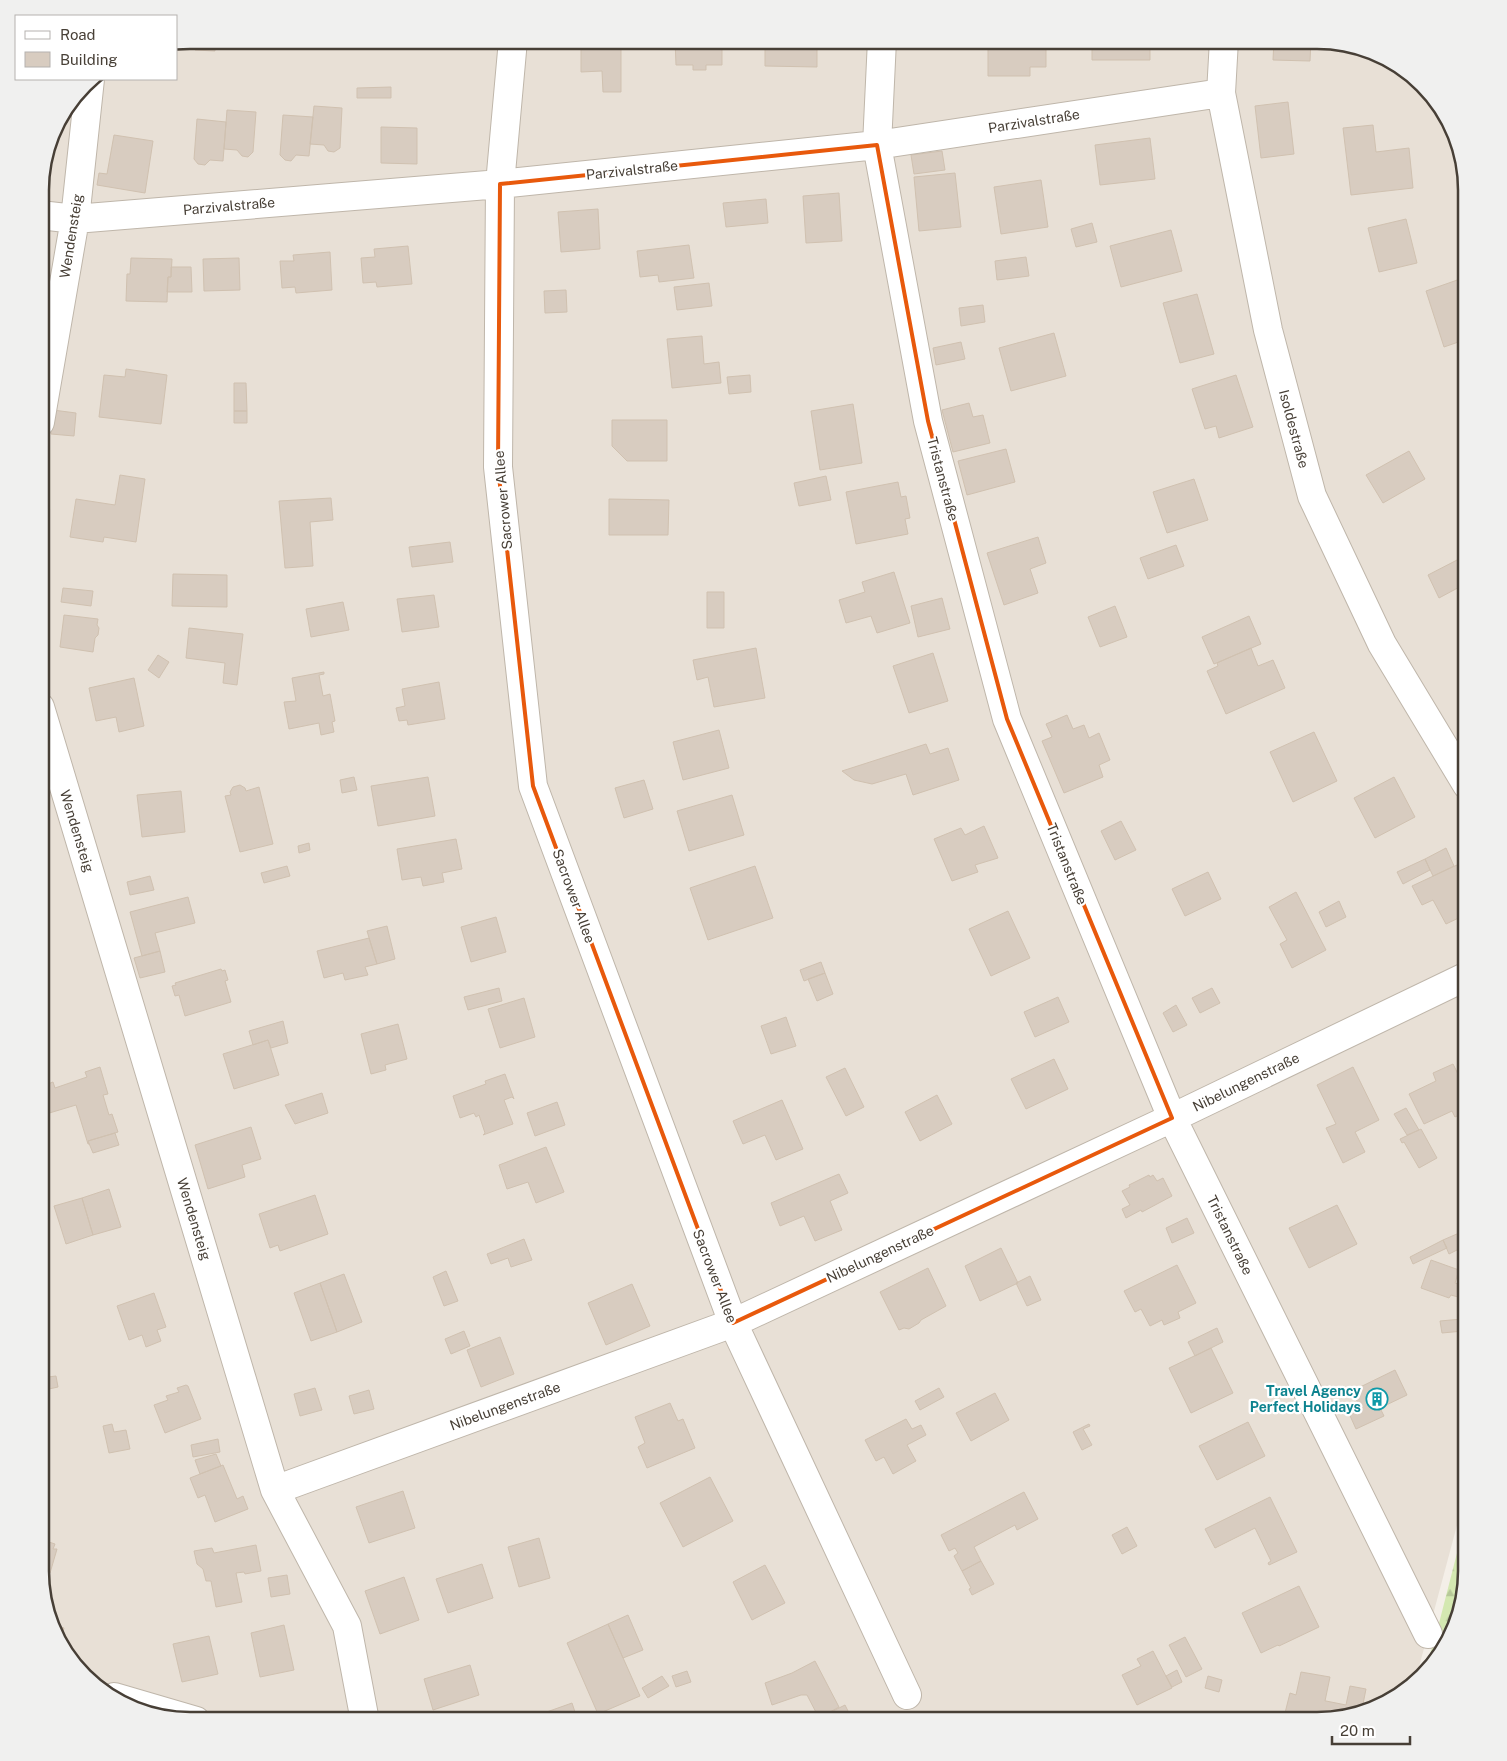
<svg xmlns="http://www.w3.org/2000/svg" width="1507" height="1761" viewBox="0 0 1507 1761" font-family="'Public Sans',sans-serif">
<defs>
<pattern id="forest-firs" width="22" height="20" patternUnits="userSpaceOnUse" patternTransform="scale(1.25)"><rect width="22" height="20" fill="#d4e8b1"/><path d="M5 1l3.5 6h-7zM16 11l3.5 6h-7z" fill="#b7c899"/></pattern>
</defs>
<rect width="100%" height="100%" fill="#f4efe8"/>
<path fill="#e8e0d6" d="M190 40H1327L1392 60 1436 99 1459 142 1467 189V1488L1415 1682 1408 1690 1366 1713 1318 1721H189L123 1705 71 1662 48 1620 40 1572V180L56 123 90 79H176V43Z"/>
<path fill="url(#forest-firs)" d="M1467 1514V1572L1451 1638 1425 1670 1436 1635Z"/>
<path fill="#d8ccc0" stroke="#d0c1b0" d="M195 40H215V51L195 50Z
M385 40H419V41H385Z
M581 40H621V92H603L602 71 581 72Z
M675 40H722V65H706V70H693V65H676Z
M765 40H817V67L765 66Z
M988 40H1046V67H1030V76H988Z
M1092 40H1150V60H1092Z
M1274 40H1311L1310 61 1273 60Z
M1398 66 1418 83 1411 82 1412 77 1397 75Z
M391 87V98H357V88Z
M1288 102 1294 154 1261 158 1255 106Z
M314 106 342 108 340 148 334 152 328 151 324 145 310 144Z
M227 110 256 112 253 152 248 157 242 156 237 150 224 149Z
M283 115 313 117 309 156 296 155 291 161 285 160 280 155Z
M197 119 226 122 223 161 210 160 205 165 198 164 194 159Z
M1373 125 1376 152 1409 148 1413 188 1351 195 1343 128Z
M381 127 417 128V164L381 163Z
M114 135 153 141 145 193 97 185 99 173 107 174Z
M1150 138 1155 179 1100 185 1095 145Z
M942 151 945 170 914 174 911 155Z
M955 173 961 227 919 231 914 177Z
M1041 180 1048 227 1001 234 994 187Z
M839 193 842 241 806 243 803 196Z
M766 199 768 223 726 227 723 203Z
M598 209 600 249 561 252 558 212Z
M1406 219 1417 263 1379 272 1368 228Z
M1092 223 1097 242 1076 247 1071 229Z
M1171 230 1182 271 1121 287 1110 246Z
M689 245 694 278 659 282 658 275 640 277 637 251Z
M408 246 412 284 377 287 376 282 363 283 361 258 375 257 374 249Z
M330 252 332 290 296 293 295 287 282 288 280 261H294L293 255Z
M1026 257 1029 276 997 280 995 261Z
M131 258 172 259 171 277H168L167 302 126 301 127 274H130Z
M239 258 240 290 204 291 203 259Z
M171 267H191L192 292H167L168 277H171Z
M1463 278 1467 289V339L1444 347 1426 291Z
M709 283 712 306 677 310 674 287Z
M566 290 567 312 545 313 544 291Z
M1197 294 1214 354 1180 363 1163 303Z
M983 305 985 322 961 326 959 308Z
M1054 333 1066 376 1011 391 999 348Z
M702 336 704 364 719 362 721 383 672 388 667 339Z
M961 342 965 359 936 365 933 348Z
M126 369 167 375 161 424 99 417 104 375 125 377Z
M750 375 751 392 729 394 727 377Z
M1236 375 1253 427 1219 438 1216 426 1205 429 1192 389Z
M234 383H246L247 411H234Z
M969 403 973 417 983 415 990 443 953 452 942 410Z
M853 404 862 463 820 470 811 411Z
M53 410 76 413 74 436 51 434Z
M234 411H247V423H234Z
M612 420H667V461H627L612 446Z
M1006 449 1015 482 967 495 958 461Z
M1409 451 1425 479 1383 503 1366 475Z
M120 475 145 479 136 542 104 537 103 542 70 537 76 499 115 505Z
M826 476 831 500 799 506 794 483Z
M1194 479 1208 520 1167 533 1153 492Z
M898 482 901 497 906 496 910 518 905 519 908 534 856 544 846 492Z
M331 498 333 520 310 522 313 566 285 568 279 501Z
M609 499 669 500 668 535H609Z
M1038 537 1046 563 1030 569 1038 593 1004 605 987 553Z
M450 542 453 562 412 567 409 547Z
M1176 545 1184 566 1148 579 1140 558Z
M1459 559 1467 575V583L1439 598 1428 575Z
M894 572 910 623 877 633 871 616 846 623 839 600 865 592 862 582Z
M173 574 227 575V607L172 606Z
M63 588 93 591 91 606 61 602Z
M707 592H724V628H707Z
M434 595 439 627 402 632 397 599Z
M942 598 950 629 918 637 911 606Z
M343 602 349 630 311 637 306 609Z
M1115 606 1127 637 1100 647 1088 617Z
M64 615 98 619 97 625 99 628 98 635 95 638 93 652 60 647Z
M1249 616 1261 644 1214 664 1202 637Z
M189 628 243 634 237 685 223 683 225 663 186 658Z
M756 648 765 698 714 707 708 677 697 680 693 660Z
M1251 648 1258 666 1273 660 1285 688 1226 714 1207 671 1218 666 1217 663Z
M933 653 948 701 909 713 893 666Z
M158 655 169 662 159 678 148 670Z
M324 672V674L319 675 323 696 330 694 335 721 332 722 334 732 321 735 319 723 289 729 284 702 296 701 292 678Z
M134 678 144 726 119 732 116 717 96 721 89 688Z
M439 682 445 719 408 725 407 720 399 721 396 708 405 706 402 689Z
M1067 715 1073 729 1084 725 1089 738 1099 733 1110 760 1099 765 1103 777 1064 793 1042 741 1052 737 1046 724Z
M719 730 729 768 683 780 673 742Z
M1314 732 1337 781 1293 802 1270 752Z
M926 744 930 754 948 748 959 780 913 795 906 774 872 784 854 780 842 771Z
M354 777 357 790 342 793 340 780Z
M428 777 435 816 378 826 371 786Z
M1394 777 1415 817 1375 838 1354 798Z
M644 780 653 809 624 818 615 788Z
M240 785 245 788 246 791 259 787 273 844 240 852 225 796 231 795 230 792 233 787Z
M181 791 185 832 142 837 137 795Z
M732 795 744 835 689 851 677 811Z
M1121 821 1136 850 1115 860 1101 831Z
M984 826 998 858 975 865 978 872 952 881 934 839 961 828 965 835Z
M456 839 462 869 442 873 444 882 423 886 421 877 402 880 397 849Z
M309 843 310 850 299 853 298 846Z
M1446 848 1454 866 1433 876 1425 859Z
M1425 859 1430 870 1403 884 1397 872Z
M1457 865 1467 885V914L1446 924 1433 900 1422 905 1412 886Z
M287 866 290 876 264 883 261 873Z
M755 866 773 918 708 940 690 888Z
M1208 872 1221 899 1185 916 1172 889Z
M150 876 154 890 130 895 127 882Z
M1296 892 1326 950 1292 968 1280 944 1287 940 1269 907Z
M188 897 195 923 155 933 160 951 142 956 130 912Z
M1339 901 1346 917 1326 927 1319 912Z
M1008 911 1030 958 991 976 969 929Z
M496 917 506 952 471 962 461 927Z
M387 926 395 959 377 964 367 931Z
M369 938 377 964 365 967 368 975 345 980 343 973 324 978 317 951Z
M160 951 165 972 140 978 134 958Z
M821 962 825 973 804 981 800 970Z
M221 969 222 971 225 970 228 980 225 981 231 1002 185 1016 179 995 175 996 172 986 176 985 175 983Z
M825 973 833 994 817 1001 808 979Z
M499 988 502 1001 468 1010 464 997Z
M1212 988 1220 1003 1200 1013 1192 998Z
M1058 997 1069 1022 1035 1037 1024 1012Z
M524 998 535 1037 500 1048 488 1009Z
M1176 1005 1187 1025 1173 1032 1163 1013Z
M786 1017 796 1046 771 1054 761 1026Z
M283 1021 288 1043 271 1048 268 1040 253 1045 249 1031Z
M398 1024 407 1059 385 1065 386 1070 371 1074 361 1034Z
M268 1040 279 1075 234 1089 223 1054Z
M1054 1059 1068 1089 1026 1109 1011 1079Z
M1453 1064 1467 1092V1111L1455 1117 1452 1111 1424 1124 1409 1094 1436 1081 1433 1073Z
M100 1067 108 1094 103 1095 109 1115 112 1114 118 1132 88 1141 89 1144H88L76 1105 46 1114 40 1094V1087L53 1082 55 1088 87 1077 85 1072Z
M1353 1067 1379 1120 1355 1132 1365 1152 1343 1163 1326 1128 1336 1124 1317 1085Z
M845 1068 864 1107 846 1116 826 1077Z
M505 1074 514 1099 512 1097 504 1100 513 1124 483 1135 485 1133 479 1115 476 1117 474 1113 460 1118 453 1096 486 1084 485 1081Z
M322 1093 328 1113 295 1124 285 1105Z
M937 1095 952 1124 920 1141 905 1112Z
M782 1100 803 1149 776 1160 765 1135 743 1144 733 1121Z
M557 1102 565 1125 535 1136 527 1113Z
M1406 1108 1419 1130 1407 1135 1394 1114Z
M251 1127 261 1159 242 1165 245 1177 208 1189 195 1145Z
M1421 1129 1437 1158 1419 1168 1404 1142 1402 1143 1400 1139Z
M115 1133 119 1145 93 1153 88 1141Z
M546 1147 564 1192 536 1203 528 1182 507 1189 499 1165Z
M839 1174 848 1193 830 1201 842 1230 815 1241 804 1216 780 1226 771 1203Z
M1149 1175 1150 1177 1153 1175 1157 1181 1163 1178 1172 1196 1142 1212 1141 1210 1126 1218 1122 1209 1130 1205 1122 1191 1130 1187 1129 1185Z
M109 1189 121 1227 93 1235 82 1198Z
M315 1195 328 1234 280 1251 278 1245 270 1248 259 1214Z
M82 1198 93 1235 66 1244 54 1206Z
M1337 1205 1357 1244 1309 1268 1289 1228Z
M1187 1218 1194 1233 1172 1243 1166 1228Z
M1466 1230 1467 1245 1449 1254 1443 1240Z
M524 1239 532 1260 511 1267 508 1258 491 1264 487 1254Z
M1443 1240 1447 1248 1413 1264 1410 1257Z
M1001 1248 1018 1283 980 1301 965 1266Z
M1431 1260 1459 1270 1455 1283 1462 1285 1458 1297 1451 1295 1449 1298 1421 1288Z
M1177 1265 1196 1303 1178 1312 1180 1318 1164 1325 1162 1320 1150 1326 1141 1309 1135 1312 1124 1291Z
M928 1268 946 1306 921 1320 919 1323 909 1329 904 1328 899 1330 880 1292Z
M446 1271 458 1301 444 1306 433 1277Z
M344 1274 362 1322 337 1332 320 1283Z
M1030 1276 1041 1300 1027 1306 1016 1283Z
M320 1283 337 1332 311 1341 294 1293Z
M632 1284 650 1326 606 1345 588 1303Z
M154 1293 166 1327 157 1330 161 1341 146 1347 142 1335 129 1340 117 1306Z
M1462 1319 1463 1331 1442 1333 1440 1321Z
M1217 1328 1223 1342 1195 1356 1188 1342Z
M464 1331 470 1346 451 1354 445 1339Z
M500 1337 514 1374 481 1387 467 1350Z
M1211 1348 1233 1393 1191 1413 1169 1368Z
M46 1368 48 1377 56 1376 58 1387 40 1391V1370Z
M1395 1370 1407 1395 1380 1408 1384 1416 1356 1429 1347 1409 1358 1403 1352 1391Z
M186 1385 188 1386 201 1419 165 1433 154 1405 168 1400 166 1396 179 1392 177 1388Z
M315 1388 322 1410 300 1416 294 1394Z
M939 1388 944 1397 920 1410 915 1401Z
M369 1390 374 1409 354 1414 349 1396Z
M995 1393 1009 1420 971 1441 956 1413Z
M670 1403 678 1421 683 1419 695 1448 647 1468 638 1447 645 1443 635 1417Z
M906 1419 912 1429 921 1425 926 1435 907 1445 916 1461 893 1474 884 1457 876 1461 865 1440Z
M1248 1422 1265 1456 1217 1480 1199 1446Z
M112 1424 114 1432 126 1430 130 1449 109 1453 103 1426Z
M1089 1424 1090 1426 1083 1429 1092 1445 1082 1450 1073 1432Z
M218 1439 220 1452 193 1457 191 1445Z
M216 1454 221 1466 200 1474 195 1460Z
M223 1465 237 1499 243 1496 248 1509 215 1522 205 1495 198 1498 190 1478Z
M710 1477 733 1521 683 1547 660 1503Z
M403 1491 415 1528 369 1543 356 1507Z
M1024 1492 1038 1519 1017 1530 1015 1525 974 1547 981 1561 962 1571 954 1556 958 1553 955 1548 949 1551 941 1535Z
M1270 1497 1297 1552 1269 1565 1268 1563 1271 1561 1255 1528 1215 1548 1205 1529Z
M1127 1527 1137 1546 1122 1554 1112 1535Z
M539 1538 550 1578 519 1587 508 1547Z
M40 1539 55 1544 53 1549H57L50 1573 40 1570Z
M256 1545 261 1571 245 1574 244 1572 236 1573 242 1602 216 1607 211 1581H206L203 1569 197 1564 194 1551 212 1548 214 1553Z
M981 1561 994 1584 972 1595 969 1589 971 1588 962 1571Z
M482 1564 493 1598 448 1613 436 1579Z
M765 1565 785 1603 752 1620 733 1582Z
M287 1575 290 1594 271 1597 268 1578Z
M404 1577 419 1620 380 1634 365 1591Z
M1299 1586 1319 1627 1279 1646 1278 1645 1261 1653 1242 1613Z
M628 1615 643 1650 623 1658 608 1624Z
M50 1624 64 1628 60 1642Z
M608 1624 640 1696 598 1714 567 1643Z
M284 1625 294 1670 260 1677 251 1633Z
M209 1636 218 1674 182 1682 173 1644Z
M1185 1637 1202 1669 1186 1677 1169 1645Z
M1153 1651 1172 1688 1137 1705 1122 1675 1141 1666 1137 1659Z
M815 1661 839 1707 819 1718 807 1695H801L772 1705 765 1683 792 1673Z
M470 1665 479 1695 433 1710 424 1679Z
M1177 1670 1182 1682 1172 1687 1166 1676Z
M687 1671 691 1682 676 1687 672 1676Z
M1301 1672 1330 1677 1325 1701H1326L1346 1705 1350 1686 1366 1689 1361 1714 1318 1721H1283L1290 1693 1296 1695Z
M662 1676 669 1686 648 1698 642 1688Z
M1208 1676 1222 1680 1219 1692 1205 1688Z
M572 1703 578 1721H543L541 1714Z
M845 1705 851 1717 843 1721H820L819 1718Z
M1057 1714 1061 1721H1044Z
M1220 1717 1238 1721H1219Z"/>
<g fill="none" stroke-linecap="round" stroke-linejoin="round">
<g stroke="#bfb6aa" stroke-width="30">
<path id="street" d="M513 40 500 184 498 467 533 786 733 1323 907 1695
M882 40 877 145 928 421 1007 719 1172 1118 1428 1634
M1224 40 1221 93 1268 330 1312 496 1382 644 1467 785
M40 215 75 219 500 184 877 145 1221 93
M40 422 75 219 90 79
M40 707 275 1490 347 1626 365 1721
M275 1490 733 1323 1172 1118 1467 976
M114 1697 196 1721"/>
</g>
<use href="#street" stroke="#fff" stroke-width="28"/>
</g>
<path fill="none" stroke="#e8590c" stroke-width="4" stroke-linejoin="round" d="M877 145 928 421 1007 719 1172 1118 733 1323 533 786 498 467 500 184Z"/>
<defs>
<g id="building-ring" transform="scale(1.125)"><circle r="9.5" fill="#fff" stroke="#0f9aa8" stroke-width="1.5"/><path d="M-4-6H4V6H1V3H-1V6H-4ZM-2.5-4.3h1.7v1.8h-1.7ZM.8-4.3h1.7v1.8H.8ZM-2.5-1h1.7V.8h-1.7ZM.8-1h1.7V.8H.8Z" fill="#0f9aa8"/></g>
</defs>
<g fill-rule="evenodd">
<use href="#building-ring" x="1377" y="1399"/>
</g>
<g text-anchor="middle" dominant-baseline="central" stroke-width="4.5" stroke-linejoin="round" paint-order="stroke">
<g font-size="14" fill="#473f36" stroke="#fff">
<text transform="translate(1034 121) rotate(-9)">Parzivalstraße</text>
<text transform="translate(632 170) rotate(-6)">Parzivalstraße</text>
<text transform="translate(229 206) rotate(-5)">Parzivalstraße</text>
<text transform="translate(71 236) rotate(-81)">Wendensteig</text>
<text transform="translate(1294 429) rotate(75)">Isoldestraße</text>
<text transform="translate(943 479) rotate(75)">Tristanstraße</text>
<text transform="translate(503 500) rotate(-95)">Sacrower Allee</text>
<text transform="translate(77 831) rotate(73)">Wendensteig</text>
<text transform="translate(1067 864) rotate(68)">Tristanstraße</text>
<text transform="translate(574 896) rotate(70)">Sacrower Allee</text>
<text transform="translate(1246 1082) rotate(-26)">Nibelungenstraße</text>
<text transform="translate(194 1219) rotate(73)">Wendensteig</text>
<text transform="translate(1230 1235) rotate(64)">Tristanstraße</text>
<text transform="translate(880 1254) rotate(-25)">Nibelungenstraße</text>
<text transform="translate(715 1276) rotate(69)">Sacrower Allee</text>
<text transform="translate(505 1406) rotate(-20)">Nibelungenstraße</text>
</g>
<g font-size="14" font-weight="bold" fill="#0d838f" stroke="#fff" text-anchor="end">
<text x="1361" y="1391">Travel Agency<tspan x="1361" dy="16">Perfect Holidays</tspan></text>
</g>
</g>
<path d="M0 0H1507V1761H0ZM190 49H1317A141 141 0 0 1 1458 190V1571A141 141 0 0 1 1317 1712H190A141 141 0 0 1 49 1571V190A141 141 0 0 1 190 49Z" fill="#f0f0ef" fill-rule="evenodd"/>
<path fill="none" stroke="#473f36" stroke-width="2.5" d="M190 49H1317A141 141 0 0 1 1458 190V1571A141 141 0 0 1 1317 1712H190A141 141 0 0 1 49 1571V190A141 141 0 0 1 190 49Z"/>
<rect x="15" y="15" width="162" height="65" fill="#ffffff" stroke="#b5b2af"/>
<rect x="25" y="31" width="25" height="8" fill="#ffffff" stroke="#b5b2af"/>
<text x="60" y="40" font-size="15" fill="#473f36">Road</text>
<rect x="25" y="52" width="25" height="15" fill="#d8ccc0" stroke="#b5b2af"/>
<text x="60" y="65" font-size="15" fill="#473f36">Building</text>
<path d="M1332 1736v8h78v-8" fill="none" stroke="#473f36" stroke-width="2.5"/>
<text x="1340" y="1736" font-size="15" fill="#473f36" stroke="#ffffff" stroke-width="4" paint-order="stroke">20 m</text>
</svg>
